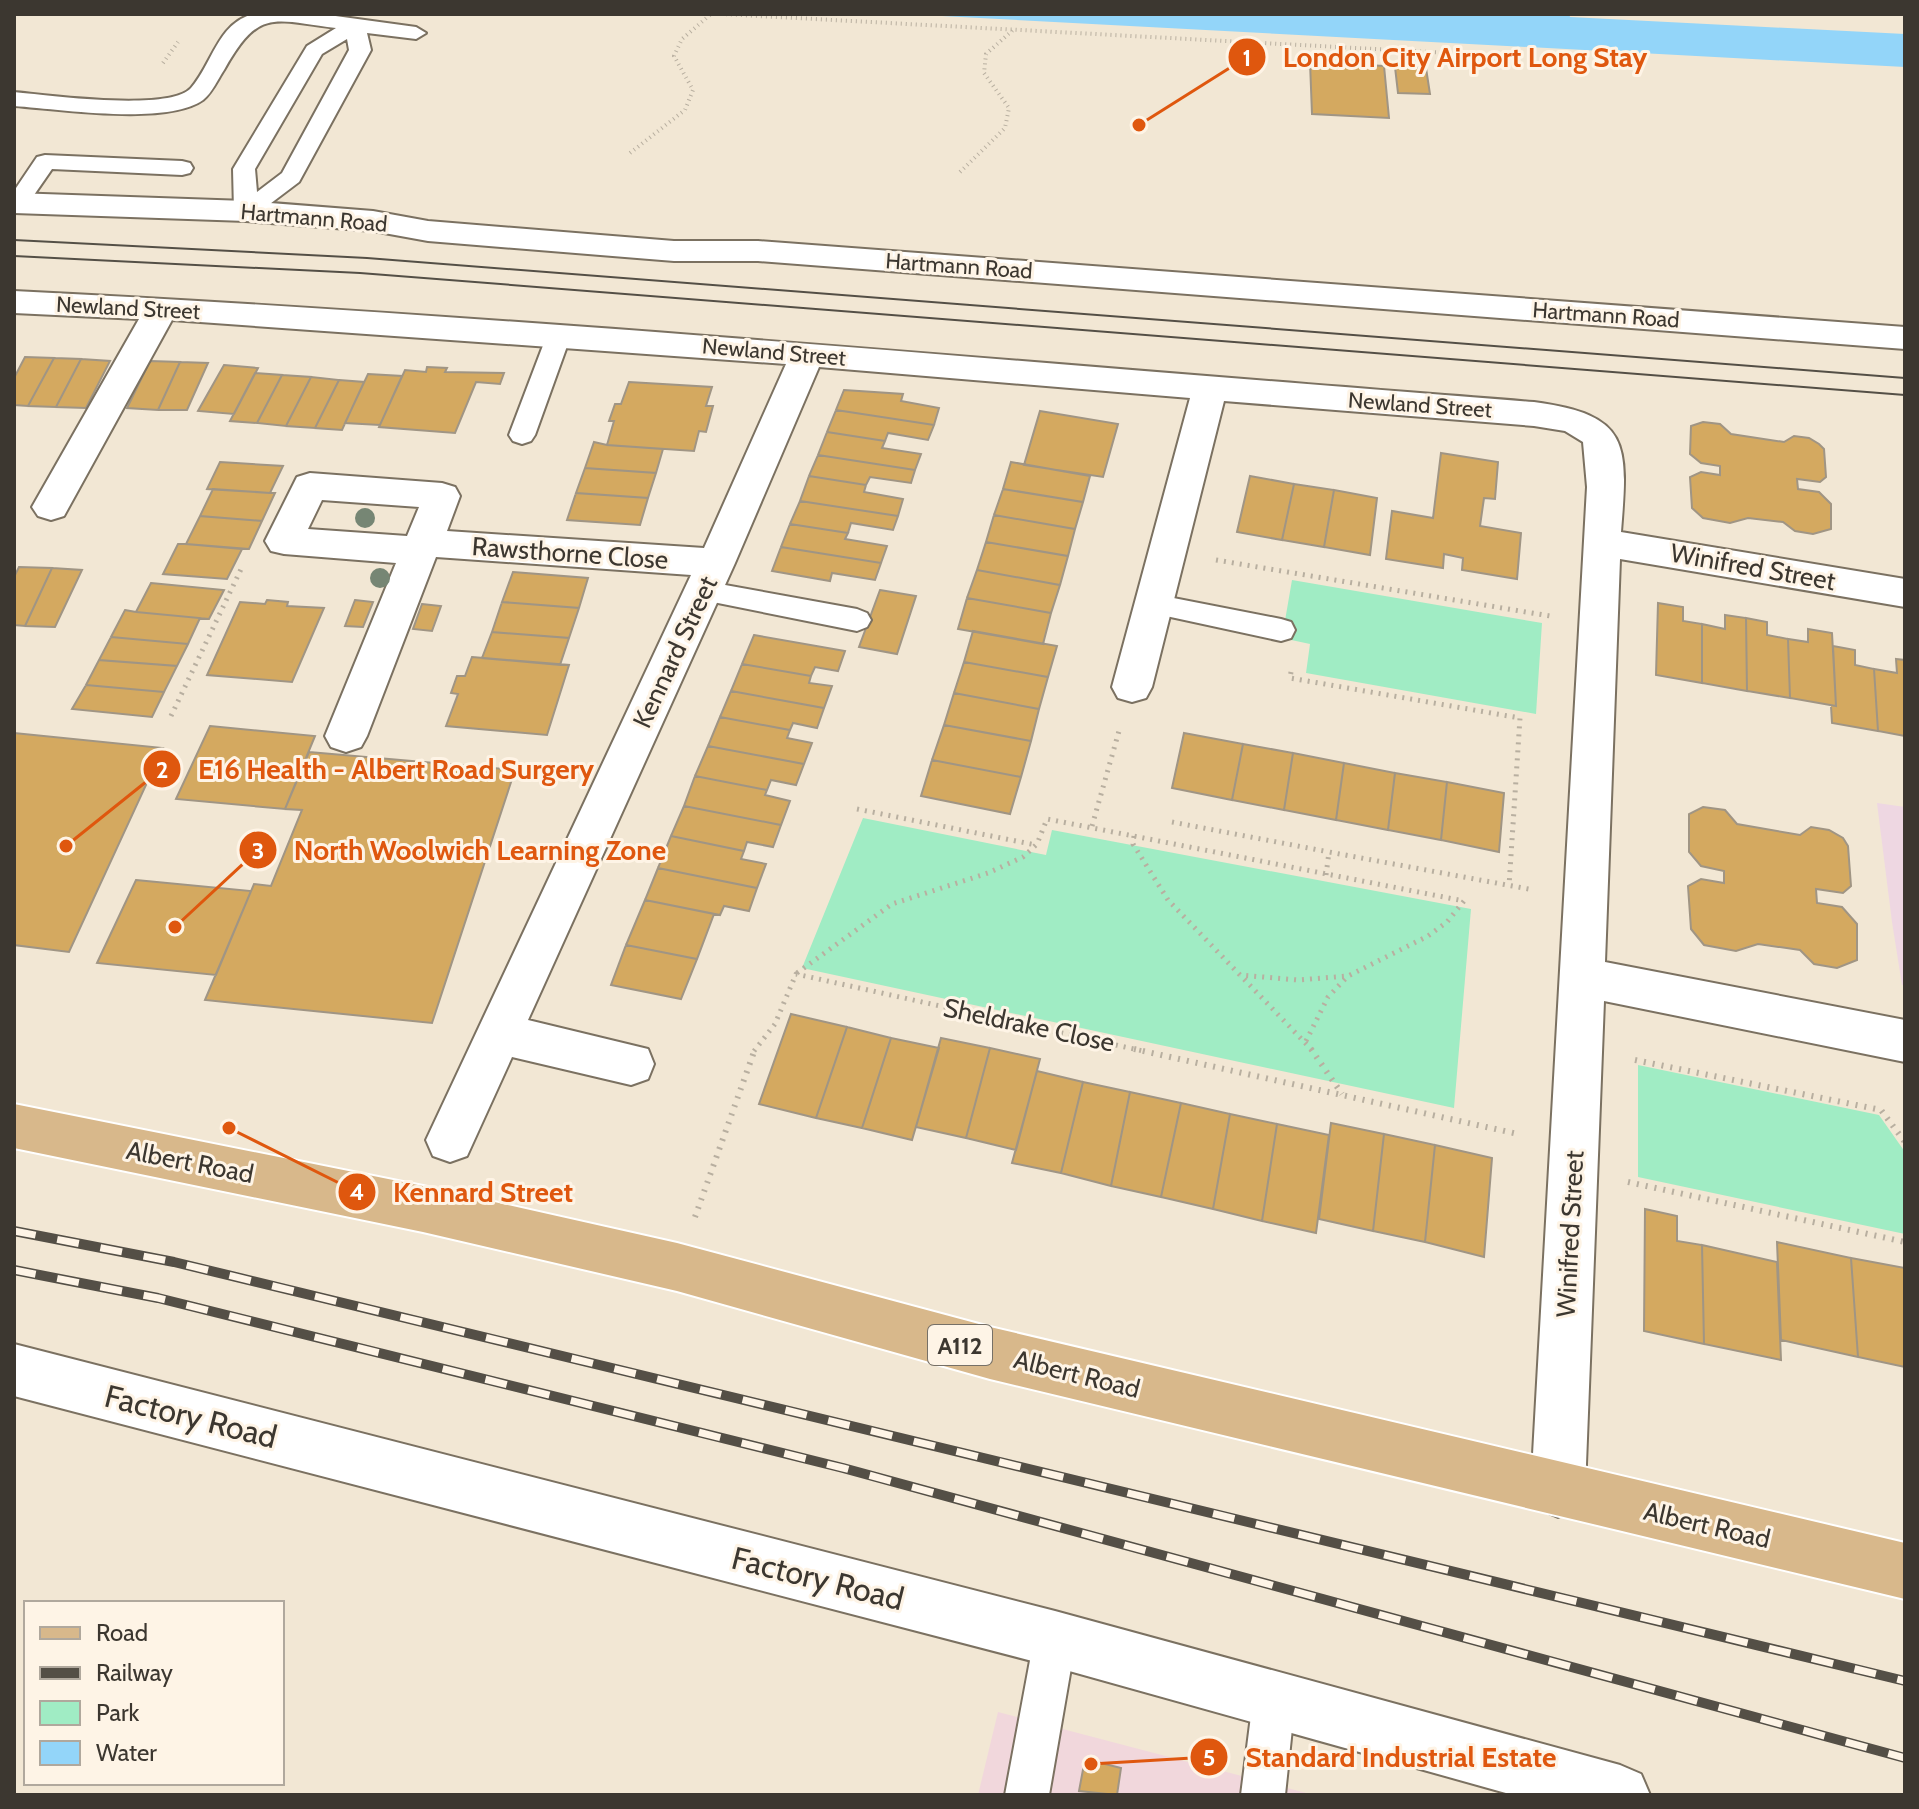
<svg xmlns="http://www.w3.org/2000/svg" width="1919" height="1809" viewBox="0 0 1919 1809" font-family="Cabin,sans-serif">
<rect width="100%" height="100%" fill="#f2e7d4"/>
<path fill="#f1d7dc" d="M998 1712 1314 1795H978Z"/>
<path fill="#eed7e2" d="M1877 803 1905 807V985H1902L1892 922Z"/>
<path fill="#a0ecc4" d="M1292 580 1542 623 1536 714 1306 673 1310 644 1282 638Z
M863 818 1046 855 1052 830 1471 909 1454 1108 802 968Z
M1638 1065 1879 1115 1905 1152V1234L1638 1177Z"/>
<path fill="#93d5f9" d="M904 14H1905V67Z"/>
<path fill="#f2e7d4" d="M1569 14 1905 16V34L1570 17Z"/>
<path fill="#d4a960" stroke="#a09584" stroke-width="2" d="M1310 62 1384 66 1389 118 1312 114Z
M1395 67 1426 68 1430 94 1398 93Z
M25 357 54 358 28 406 14 405V378Z
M54 358 81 359 56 407 28 406Z
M81 359 110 361 86 408 56 407Z
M150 361 180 362 158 410 127 408Z
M180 362 208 363 187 410H158Z
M224 365 258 368 234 414 198 411Z
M427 367 447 368 445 372 504 373 500 384 476 382 455 433 379 427 405 370 426 372Z
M255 373 282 375 257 423 230 421Z
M368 374 402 376 380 425 345 423Z
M282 375 311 377 286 426 257 423Z
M311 377 339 380 315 428 286 426Z
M339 380 364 382 342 430 315 428Z
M629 382 712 387 706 406H713L706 432 699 431 694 451 607 445 614 421H609L615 404H621Z
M844 390 903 394 901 401 939 408 934 425 836 410Z
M836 410 934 425 928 440 888 433 885 441 827 432Z
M1040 411 1118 424 1103 477 1024 465Z
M1703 422 1720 424 1731 434 1784 442 1794 436 1809 438 1819 444 1824 449 1826 477 1820 482 1797 479 1798 489 1819 492 1831 504V529L1813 534 1795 531 1783 522 1748 518 1730 523 1703 518 1692 508 1690 477 1701 472 1720 475V466L1701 463 1690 454 1691 426Z
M827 432 885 441 882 448 921 454 915 470 818 455Z
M594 442 607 445 663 449 656 473 585 468Z
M1441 453 1498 462 1495 499 1484 498 1480 526 1521 533 1517 579 1462 570 1463 558 1444 554 1443 568 1386 559 1392 511 1433 518Z
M818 455 915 470 911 483 870 477 866 485 809 476Z
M220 462 283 466 270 493 207 489Z
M1011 462 1090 476 1083 502 1003 489Z
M585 468 656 473 648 498 576 493Z
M809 476 866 485 864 492 903 499 898 516 800 501Z
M1250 476 1294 484 1282 540 1237 532Z
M1294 484 1334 490 1324 547 1282 540Z
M213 489 270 493H275L262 521 200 516Z
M1003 489 1083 502 1075 529 994 515Z
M1334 490 1377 498 1370 555 1324 547Z
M576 493 648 498 640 525 567 520Z
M800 501 898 516 893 530 851 523 848 533 790 524Z
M994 515 1075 529 1068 556 986 542Z
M200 516 262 521 249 549 186 544Z
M790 524 848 533 845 539 887 546 881 563 781 547Z
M986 542 1068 556 1060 585 977 570Z
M178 544H186L242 549 227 579 163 574Z
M781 547 881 563 875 580 832 573 830 581 772 571Z
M19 567 52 568 25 626 14 625V577Z
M52 568 82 570 55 627 25 626Z
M977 570 1060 585 1051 613 967 598Z
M513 572 588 578 579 608 502 602Z
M151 583 224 590 209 619 136 612Z
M880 590 916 596 897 654 859 647Z
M967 598 1051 613 1043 644 958 629Z
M267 600 288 602 287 606 324 608 292 682 207 675 240 602 265 604Z
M355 600 373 602 363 627 345 626Z
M502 602 579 608 569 638 492 632Z
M1658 603 1683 607V621L1702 624V683L1656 675Z
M422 604 441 606 432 631 413 629Z
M125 610 136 612 200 618 188 644 111 637Z
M1725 615 1746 618 1747 691 1702 683V624L1725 629Z
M1746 618 1767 622V635L1788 639 1790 698 1747 691Z
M1808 629 1832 633 1836 706 1790 698 1788 639 1808 642Z
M973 631 1057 646 1048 677 964 662Z
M492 632 569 638 560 665 482 658Z
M754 635 845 651 838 671 815 667 811 676 742 664Z
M111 637 188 644 177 666 99 660Z
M1833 646 1855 650V665L1874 669 1878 731 1832 723 1831 706H1836Z
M472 657 569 665 547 735 446 726 458 694 451 693 457 676H465Z
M1896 659 1905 660V736L1878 731 1874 669 1897 673Z
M99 660 177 666 164 692 86 685Z
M964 662 1048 677 1039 709 954 693Z
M742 664 811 676 809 683 832 686 824 708 731 691Z
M86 685 164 692 152 717 72 709Z
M731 691 824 708 817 728 793 723 790 730 720 717Z
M954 693 1039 709 1031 741 944 725Z
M720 717 790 730 787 738 812 743 804 764 708 746Z
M944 725 1031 741 1021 777 932 760Z
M210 726 315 736 285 809 176 799Z
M14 733 163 748 69 952 14 945Z
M1184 733 1243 744 1232 800 1172 788Z
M1243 744 1293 753 1284 810 1232 800Z
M708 746 804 764 796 785 771 780 767 790 695 776Z
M309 752 515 770 432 1023 205 1000 254 884 271 886 302 810 285 809Z
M1293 753 1344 763 1336 820 1284 810Z
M932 760 1021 777 1010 814 921 796Z
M1344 763 1395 773 1388 830 1336 820Z
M1395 773 1447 782 1441 840 1388 830Z
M695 776 767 790 765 795 790 801 781 825 684 806Z
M1447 782 1504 793 1499 852 1441 840Z
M684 806 781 825 773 847 747 842 744 851 671 836Z
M1703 807 1725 810 1737 824 1800 835 1811 827 1829 830 1843 838 1848 846 1851 886 1843 893 1816 889 1817 903 1842 907 1857 924V960L1837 968 1814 964 1800 950 1758 944 1736 951 1704 945 1691 929 1688 886 1701 879 1724 883V871L1701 866 1689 852V814Z
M671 836 744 851 741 859 766 864 757 888 658 868Z
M658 868 757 888 749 911 724 906 720 915 645 900Z
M136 880 251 891 216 975 97 963Z
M645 900 714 914 697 959 626 945Z
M626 945 697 959 681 999 611 985Z
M791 1014 847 1027 816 1118 759 1104Z
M847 1027 891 1038 862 1128 816 1118Z
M891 1038 939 1048 912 1140 862 1128Z
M941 1038 990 1048 966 1138 916 1127Z
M990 1048 1040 1059 1016 1150 966 1138Z
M1037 1071 1083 1082 1061 1173 1012 1163Z
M1083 1082 1130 1092 1111 1186 1061 1173Z
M1130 1092 1181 1103 1161 1197 1111 1186Z
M1181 1103 1230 1114 1213 1209 1161 1197Z
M1230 1114 1277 1124 1262 1221 1213 1209Z
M1331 1123 1384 1134 1373 1231 1319 1219Z
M1277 1124 1329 1135 1316 1233 1262 1221Z
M1384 1134 1435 1145 1425 1242 1373 1231Z
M1435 1145 1492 1158 1484 1257 1425 1242Z
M1645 1209 1677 1216V1241L1702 1245 1704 1344 1644 1331Z
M1777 1242 1851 1258 1858 1357 1781 1340Z
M1702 1245 1777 1262 1781 1360 1704 1344Z
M1851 1258 1905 1268V1367L1858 1357Z
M1085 1759 1121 1768 1117 1795 1079 1791Z"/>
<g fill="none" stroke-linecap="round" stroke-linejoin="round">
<g stroke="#7b7161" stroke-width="4">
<path id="service" d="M253 14H321L416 27 426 33 416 39 367 33 371 50 299 182 254 216H238L234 211 233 169 307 46 336 28C272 20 259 8 224 70 218 79 212 93 203 100 167 126 58 109 14 106V92C47 95 169 112 191 88 213 63 217 24 253 14ZM347 39 349 50 282 173 257 192 255 169 322 54Z
M45 155 182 161 190 163 193 168 190 173 182 175 52 169 25 208 14 209V191L37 157Z
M559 327 568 329 571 335 535 435 531 441 522 444 513 441 509 435 547 335 550 329Z
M703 581 857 609 867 613 871 620 867 627 857 631 693 598 689 591 693 584Z
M1153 594 1281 619 1291 622 1295 630 1291 638 1281 641 1143 611 1139 604 1143 597Z
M1055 1618 1070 1624 1076 1639 1049 1795H1005L1034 1639 1040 1624Z
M1274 1679 1289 1685 1295 1700 1285 1795H1241L1253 1700 1259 1685Z"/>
</g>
<g stroke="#7b7161" stroke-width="4">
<path id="minor" d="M14 193 246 201 373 211 428 221 674 241H758L1905 327V349L758 261H674L428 241 373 231 246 221 14 213Z
M14 291C521 316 1027 363 1534 402 1631 415 1628 444 1621 532L1905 579V607L1620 559 1605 962 1905 1020V1062L1604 1001 1585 1490 1577 1509 1558 1517 1539 1509 1531 1490 1587 487 1583 442 1565 431 1534 426 1224 401 1152 687 1146 698 1132 702 1118 698 1112 687 1190 398 819 367 735 563 528 1020 648 1049 654 1064 648 1079 631 1085 512 1057 467 1156 450 1162 433 1156 426 1140 691 575 436 557 367 736 361 747 346 752 331 747 325 736 396 563 284 554 271 551 265 541 297 477 310 473 442 483 455 487 460 496 447 531 704 548 786 364 172 320 64 516 51 520 38 516 32 507 139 319 14 313ZM322 500 419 507 407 536 308 529Z"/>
</g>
<g stroke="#7b7161" stroke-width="4">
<path id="tertiary" d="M14 1344 1055 1611 1620 1765 1641 1774 1650 1795H1513L1055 1667 14 1396Z"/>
</g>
<g stroke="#fff" stroke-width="4">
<path id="primary" d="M14 1104 423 1186 677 1243 990 1327 1905 1543V1599L990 1379 677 1291 423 1232 14 1148Z"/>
</g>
<path stroke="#b8afa0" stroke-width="4" stroke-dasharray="1 4" stroke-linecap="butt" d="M721 14 1506 56
M163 63 178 42
M630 153 685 110 693 90 674 56 682 39 711 14
M960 172 1005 128 1009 108 984 73 986 54 1013 30"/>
<path stroke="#b8afa0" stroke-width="5" stroke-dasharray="2 6" stroke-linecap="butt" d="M1216 560 1550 616
M1291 672 1290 678 1520 718 1509 886
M171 716 243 565
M857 809 1036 845
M1172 822 1329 852
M1092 826 1119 731
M1134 836 1133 844 1168 900 1313 1051
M1326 875 1329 852 1534 890
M797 973 892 904 988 873 1023 857 1037 844 1047 819 1464 901 1447 922 1428 936 1348 976 1298 980 1240 975
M1306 1041 1328 997 1347 977
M754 1051 775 1024 796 974 1143 1051"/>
<path stroke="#b8afa0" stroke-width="6" stroke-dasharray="2 7" stroke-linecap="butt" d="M1134 1049 1518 1134
M1311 1049 1342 1094
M1635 1060 1881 1110 1905 1142
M1628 1182 1905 1242
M695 1217 755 1049"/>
<use href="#service" fill="#fff" fill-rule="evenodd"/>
<use href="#minor" fill="#fff" fill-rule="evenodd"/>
<use href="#tertiary" fill="#fff" fill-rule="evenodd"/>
<use href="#primary" fill="#d8b88b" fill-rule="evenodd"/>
<path stroke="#544f46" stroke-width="2" d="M14 240 367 258 1905 378
M14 256 360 273 1905 395"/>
<g stroke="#544f46" stroke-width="10">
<path id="rail" d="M14 1231 174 1262 1905 1681
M14 1270 158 1298 843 1468 1905 1758"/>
</g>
<use href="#rail" stroke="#fef4e6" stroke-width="7" stroke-dasharray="22" stroke-linecap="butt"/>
</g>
<g fill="#768674">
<circle cx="365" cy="518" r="10"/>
<circle cx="380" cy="578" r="10"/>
</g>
<g text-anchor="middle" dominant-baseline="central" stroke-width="6" stroke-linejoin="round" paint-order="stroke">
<g font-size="22" fill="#3c3730" stroke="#fef4e6">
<text transform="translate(314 218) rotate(5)">Hartmann Road</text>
<text transform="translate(959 266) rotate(4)">Hartmann Road</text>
<text transform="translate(128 308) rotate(3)">Newland Street</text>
<text transform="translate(1606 315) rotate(4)">Hartmann Road</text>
<text transform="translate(774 352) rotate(5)">Newland Street</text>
<text transform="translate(1420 405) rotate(4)">Newland Street</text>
</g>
<rect fill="#fef4e6" stroke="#767067" stroke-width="2" x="928" y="1325" width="64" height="40" rx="6"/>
<g font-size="24" font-weight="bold" fill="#3c3730">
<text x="960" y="1345">A112</text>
</g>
<g font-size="26" fill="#3c3730" stroke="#fef4e6">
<text transform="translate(570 553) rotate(4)">Rawsthorne Close</text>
<text transform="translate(1753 567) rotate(10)">Winifred Street</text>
<text transform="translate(675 652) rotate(-65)">Kennard Street</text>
<text transform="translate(1029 1025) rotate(12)">Sheldrake Close</text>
<text transform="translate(190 1162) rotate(11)">Albert Road</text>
<text transform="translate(1570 1234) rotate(-87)">Winifred Street</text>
<text transform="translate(1077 1374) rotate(14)">Albert Road</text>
<text transform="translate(1707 1525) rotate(13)">Albert Road</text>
</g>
<g font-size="32" fill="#3c3730" stroke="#fef4e6">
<text transform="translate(191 1416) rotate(14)">Factory Road</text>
<text transform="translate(818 1578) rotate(14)">Factory Road</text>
</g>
</g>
<path fill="none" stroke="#df570e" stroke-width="3" d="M1139 125L1247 57M66 846L162 769M175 927L258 850M229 1128L357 1192M1091 1764L1209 1757"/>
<g fill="#df570e" stroke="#fef4e6" stroke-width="3">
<circle cx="1139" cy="125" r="8"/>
<circle cx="66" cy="846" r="8"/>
<circle cx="175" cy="927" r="8"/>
<circle cx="229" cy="1128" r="8"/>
<circle cx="1091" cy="1764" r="8"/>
<circle cx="1247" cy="57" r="20"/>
<circle cx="162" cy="769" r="20"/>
<circle cx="258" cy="850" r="20"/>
<circle cx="357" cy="1192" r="20"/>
<circle cx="1209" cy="1757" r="20"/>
</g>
<g font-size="24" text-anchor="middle" font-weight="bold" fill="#fff">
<text x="1247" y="66">1</text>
<text x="162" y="778">2</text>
<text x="258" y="859">3</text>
<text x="357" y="1200">4</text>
<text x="1209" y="1766">5</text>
</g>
<g font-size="28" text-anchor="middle" font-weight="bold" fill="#df570e" stroke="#fef4e6" stroke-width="6" stroke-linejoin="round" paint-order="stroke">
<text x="1465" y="67">London City Airport Long Stay</text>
<text x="396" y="779">E16 Health - Albert Road Surgery</text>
<text x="480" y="860">North Woolwich Learning Zone</text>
<text x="483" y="1202">Kennard Street</text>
<text x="1401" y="1767">Standard Industrial Estate</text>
</g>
<rect width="1919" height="1809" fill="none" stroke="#3c3730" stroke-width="32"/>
<rect x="24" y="1601" width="260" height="184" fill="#fef4e6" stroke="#b0a89d" stroke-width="2"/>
<rect x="40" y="1627" width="40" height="12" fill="#d8b88b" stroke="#b0a89d" stroke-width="2"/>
<text x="96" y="1641" font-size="24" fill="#3c3730">Road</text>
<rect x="40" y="1667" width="40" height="12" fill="#544f46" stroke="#b0a89d" stroke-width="2"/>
<text x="96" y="1681" font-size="24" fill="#3c3730">Railway</text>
<rect x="40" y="1701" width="40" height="24" fill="#a0ecc4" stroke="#b0a89d" stroke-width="2"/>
<text x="96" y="1721" font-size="24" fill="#3c3730">Park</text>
<rect x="40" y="1741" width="40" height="24" fill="#93d5f9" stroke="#b0a89d" stroke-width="2"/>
<text x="96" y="1761" font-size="24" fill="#3c3730">Water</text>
</svg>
